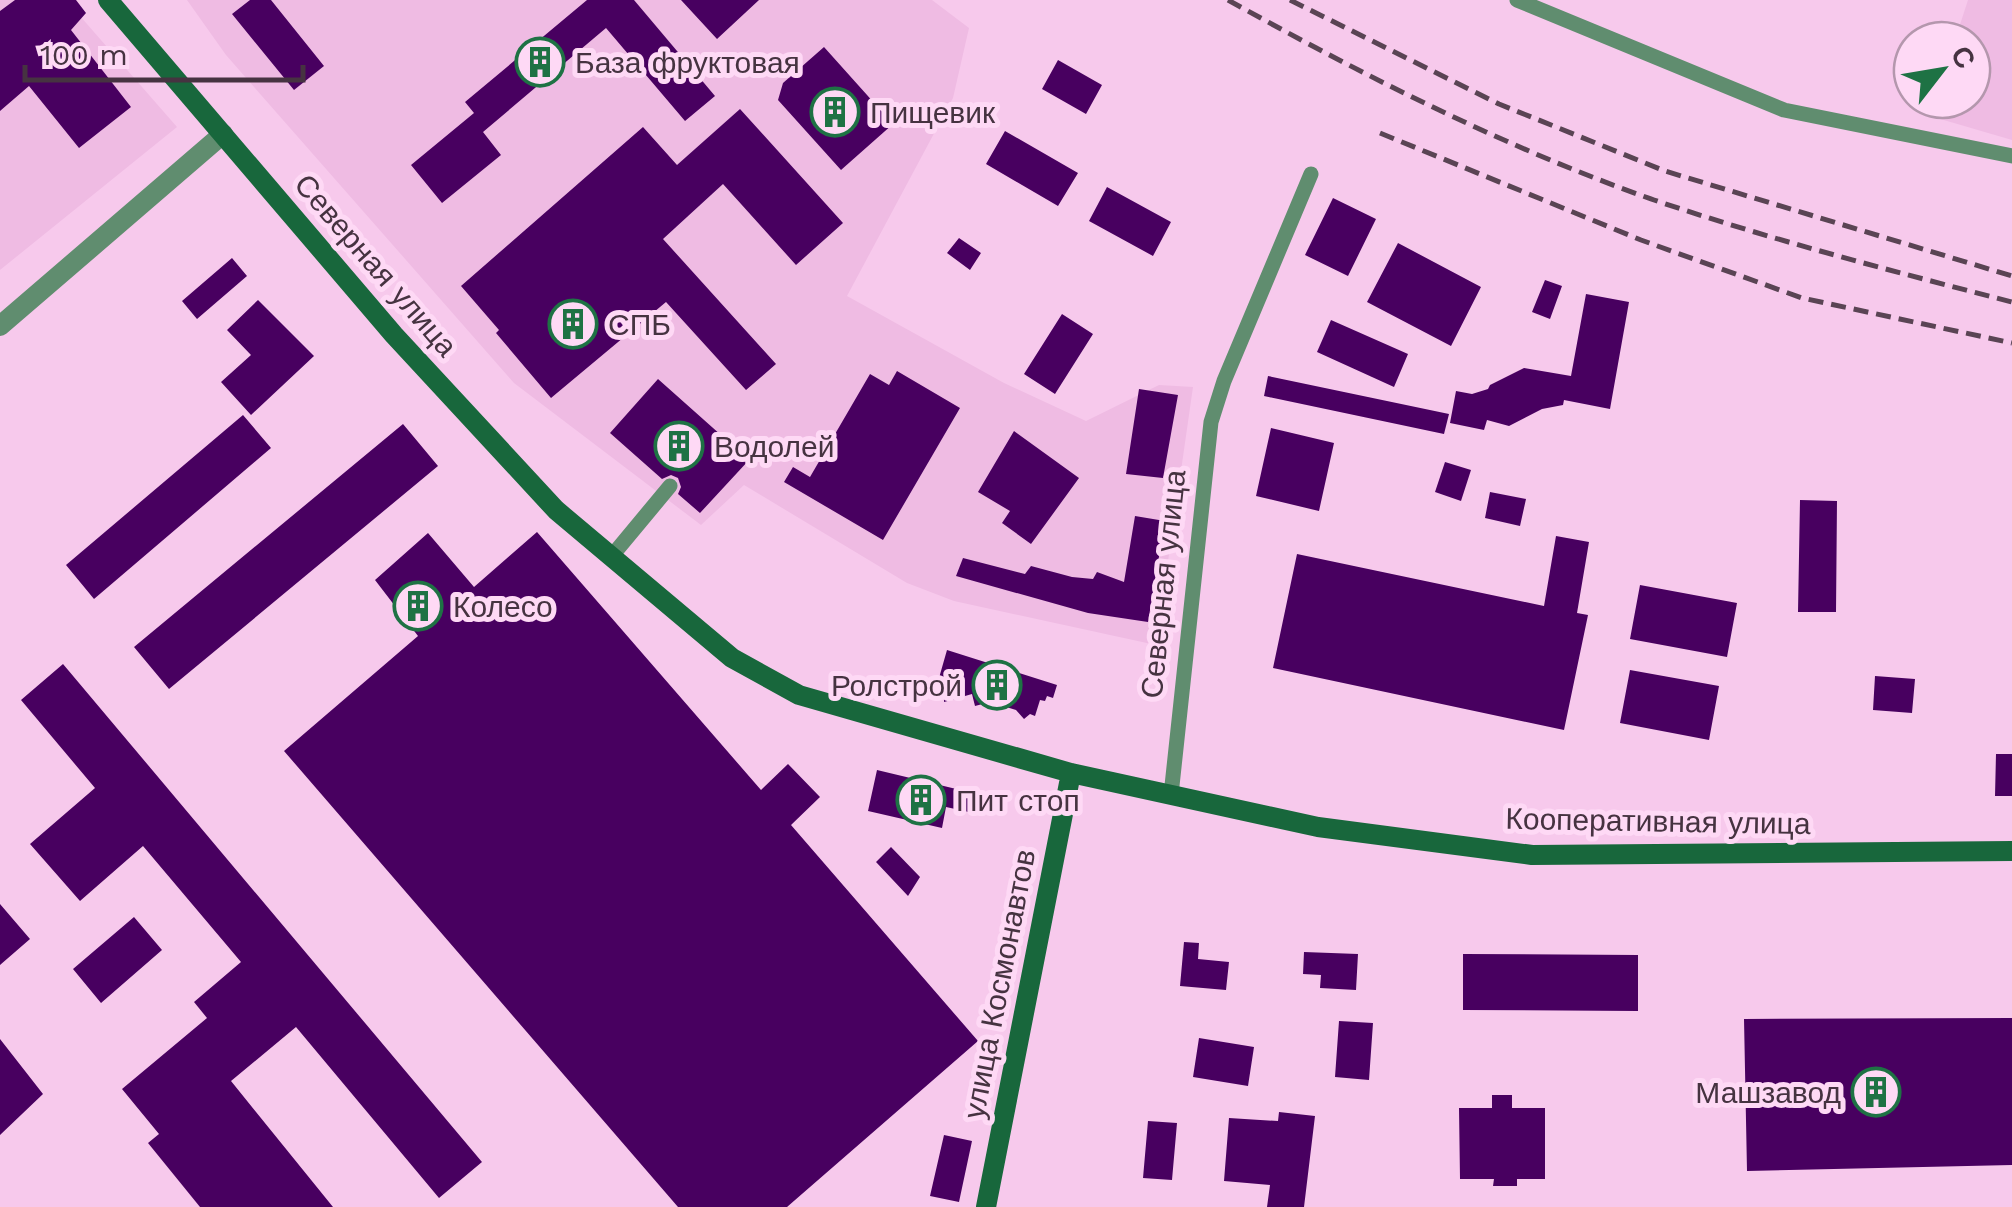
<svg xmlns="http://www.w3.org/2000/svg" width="2012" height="1207" viewBox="0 0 2012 1207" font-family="'Work Sans',sans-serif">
<rect width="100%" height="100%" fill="#f7c9ec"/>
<path fill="#efbbe3" d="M0 0H66L177 127 0 270Z
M187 0H932L969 28 953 98 847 296 1004 383 1086 421 1159 385 1193 387 1156 645 954 601 907 583 744 485 701 525 514 383 226 55Z
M1968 0H2012V140L1930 116 1935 100H1972V40H1955Z"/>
<path fill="#480060" d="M15 0H76L86 13 71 30 131 107 79 148 29 86 0 111V11Z
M250 0H271L324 66 294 90 232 14Z
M587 0H634L715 96 685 121 606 28 483 132 501 155 442 203 411 165 474 113 465 102Z
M681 0H759L717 39Z
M824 47 893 124 841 170 778 100 783 83Z
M1058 60 1102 85 1086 114 1042 89Z
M740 109 843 223 796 265 723 184 663 239 776 364 746 390 666 302 551 398 496 333 499 330 461 286 643 127 677 165Z
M1005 131 1078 173 1058 206 986 164Z
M1107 187 1171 222 1153 256 1089 221Z
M1333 198 1376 219 1348 276 1305 255Z
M959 238 981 253 970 270 947 253Z
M1398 243 1481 287 1451 346 1367 302Z
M232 258 247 276 197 319 182 301Z
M1545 280 1562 286 1550 319 1532 312Z
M1586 294 1629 302 1610 409 1564 400 1563 405 1542 409 1509 426 1487 420 1484 430 1450 423 1456 391 1472 394 1488 389 1490 385 1524 368 1571 376Z
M258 300 314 356 251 415 221 382 251 355 227 330Z
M1062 314 1093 334 1055 394 1024 374Z
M1331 320 1408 354 1394 387 1317 352Z
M897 371 960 408 883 540 784 482 793 467 810 477 870 374 889 385Z
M1268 376 1449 414 1444 434 1264 396Z
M658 379 749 460 700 513 678 494 681 487 678 478 671 475 662 479 610 433Z
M1139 389 1178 395 1163 478 1126 474Z
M243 415 271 448 94 599 66 565Z
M403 424 438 466 169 689 134 647Z
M1271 428 1334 443 1319 511 1256 496Z
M1014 431 1079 478 1031 544 1002 523 1010 511 978 492Z
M1445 462 1471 470 1461 501 1435 492Z
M1490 492 1526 499 1520 526 1485 518Z
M1800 500 1837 501 1836 612H1798Z
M1135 516 1165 521 1148 622 1088 613 956 576 963 558 1025 574 1031 566 1072 577 1093 579 1097 572 1124 582Z
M537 532 761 790 788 764 820 797 791 825 978 1041 787 1207H678L284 751 418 636 375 580 428 533 474 587Z
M1556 536 1589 542 1577 613 1588 615 1564 730 1273 668 1297 554 1544 606Z
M1640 585 1737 603 1727 657 1630 639Z
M947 650 1057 685 1053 698 1047 696 1045 701 1040 700 1035 716 1030 714 1024 719 1016 710 990 702 975 706 972 694 944 702V688L937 685Z
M63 664 482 1162 439 1198 296 1027 231 1081 333 1207H200L148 1143 159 1134 122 1089 207 1018 194 1002 241 962 143 846 80 901 30 844 95 788 21 700Z
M1630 670 1719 686 1709 740 1620 723Z
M1875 676 1915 679 1912 713 1873 710Z
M1996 754H2012V796H1995Z
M877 770 973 793 969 812 946 807 942 828 868 811Z
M891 847 920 877 908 896 876 862Z
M0 904 30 939 0 965Z
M134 917 162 950 101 1003 73 969Z
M1184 942 1199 943 1198 959 1229 962 1226 990 1180 986Z
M1304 952 1358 954 1356 990 1320 988 1321 975 1303 974Z
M1463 954 1638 955V1011L1463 1010Z
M2012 1018V1165L1747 1171 1744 1019Z
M1339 1021 1373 1023 1369 1080 1335 1077Z
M1199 1038 1254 1047 1248 1086 1193 1077Z
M0 1039 43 1094 0 1135Z
M1492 1095H1512V1108H1545V1179H1517V1186H1493L1494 1179H1460L1459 1108H1492Z
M1279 1112 1315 1116 1304 1207H1267L1270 1185 1224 1181 1229 1118 1278 1121Z
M1148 1121 1177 1123 1172 1180 1143 1178Z
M944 1135 972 1141 959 1202 930 1196Z"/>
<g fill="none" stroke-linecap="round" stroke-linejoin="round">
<path stroke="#608d6f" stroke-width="15" d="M1517 0 1784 110 2012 156
M611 557 670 486
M1171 795 1211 422 1224 381 1311 174"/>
<path stroke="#608d6f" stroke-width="20" d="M0 326 223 134"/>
<path stroke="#18673c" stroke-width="20" d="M108 0 394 335 556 510 732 658 799 695 1071 773 1318 827 1532 855 2012 851
M986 1207 1071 773"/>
<path stroke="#5a4454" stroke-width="5" stroke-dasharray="15 8" stroke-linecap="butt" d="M1228 0C1365 76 1506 148 1654 200 1772 240 1892 271 2012 302
M1290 0 1499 104 1665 171 2012 276
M1380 133 1641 240 1802 298 2012 343"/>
</g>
<defs>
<g id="building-ring" transform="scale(2.5)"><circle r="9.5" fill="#fed9f5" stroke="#1e7244" stroke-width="1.5"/><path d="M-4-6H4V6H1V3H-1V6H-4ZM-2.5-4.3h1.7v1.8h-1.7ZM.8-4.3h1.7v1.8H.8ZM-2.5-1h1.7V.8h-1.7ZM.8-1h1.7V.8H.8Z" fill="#1e7244"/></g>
</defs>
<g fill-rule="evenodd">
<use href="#building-ring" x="540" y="62"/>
<use href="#building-ring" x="835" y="112"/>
<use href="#building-ring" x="573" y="324"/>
<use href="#building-ring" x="679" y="446"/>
<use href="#building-ring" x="418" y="606"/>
<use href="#building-ring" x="997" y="685"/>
<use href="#building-ring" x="921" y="800"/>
<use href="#building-ring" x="1876" y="1092"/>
</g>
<g text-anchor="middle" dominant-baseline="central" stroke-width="10" stroke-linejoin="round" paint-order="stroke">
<g font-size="30" fill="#463341" stroke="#fed9f5" text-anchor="start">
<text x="575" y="62">База фруктовая</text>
<text x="870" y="112">Пищевик</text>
<text x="608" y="324">СПБ</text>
<text x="714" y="446">Водолей</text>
<text x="453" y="606">Колесо</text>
<text x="962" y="685" text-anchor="end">Ролстрой</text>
<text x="956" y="800">Пит стоп</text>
<text x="1841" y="1092" text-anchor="end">Машзавод</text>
</g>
<g font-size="30" fill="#463341" stroke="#fed9f5">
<text transform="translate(376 265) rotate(49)">Северная улица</text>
<text transform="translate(1163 584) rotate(-84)">Северная улица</text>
<text transform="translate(1658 821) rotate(1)">Кооперативная улица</text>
<text transform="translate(999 984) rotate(-79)">улица Космонавтов</text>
</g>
</g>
<g transform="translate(1942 70) rotate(59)"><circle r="48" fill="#fed9f5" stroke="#b497ad" stroke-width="2.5"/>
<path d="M0-8L18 38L0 25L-18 38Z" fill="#1e7244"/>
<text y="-15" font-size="28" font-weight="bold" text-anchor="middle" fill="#463341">С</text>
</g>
<path d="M25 65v15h278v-15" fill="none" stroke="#463341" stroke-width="5"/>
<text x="40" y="65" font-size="30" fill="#463341" stroke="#fed9f5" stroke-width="8" paint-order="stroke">100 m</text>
</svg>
